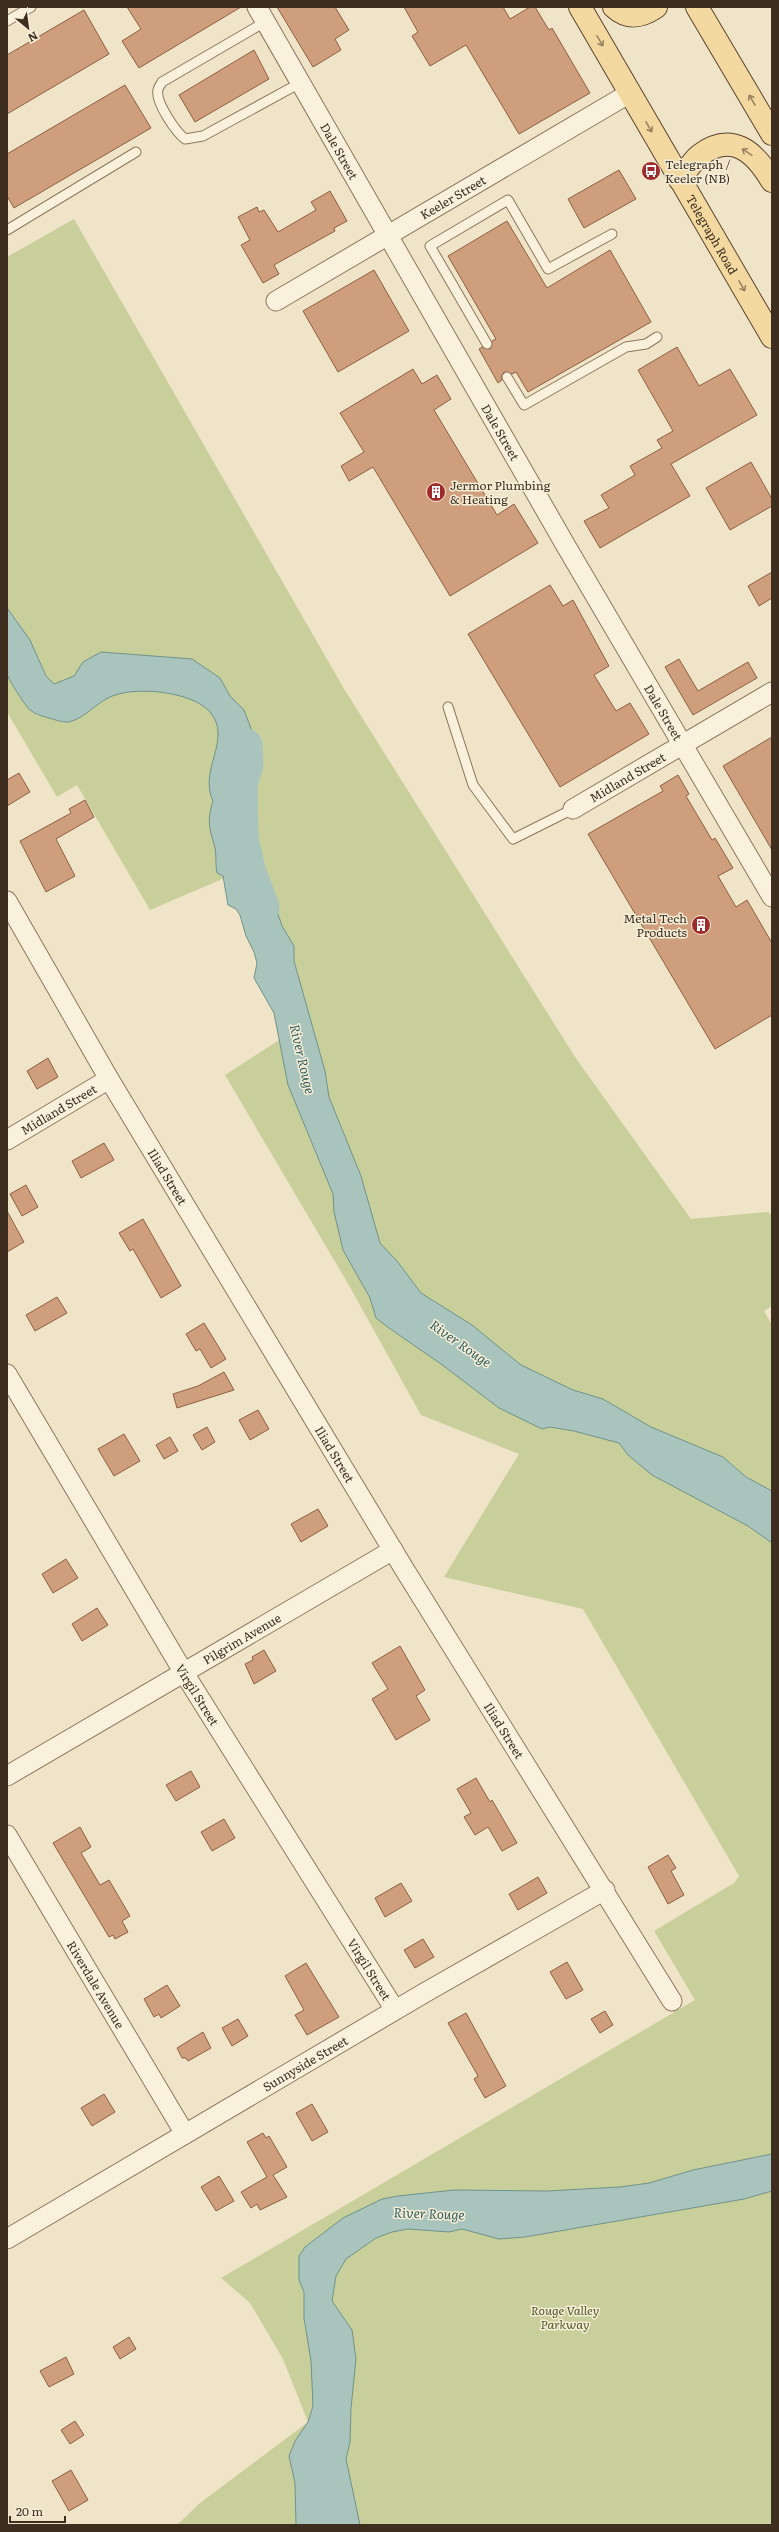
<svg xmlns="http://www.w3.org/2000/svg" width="779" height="2532" viewBox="0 0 779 2532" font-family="Literata,serif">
<rect width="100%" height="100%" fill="#f0e4c8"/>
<path fill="#c9cf9b" d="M74 219 343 687 575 1057 691 1219 768 1212 772 1215V1306L764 1311 772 1325V2525H177L200 2503 308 2422 283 2359 250 2303 221 2278 695 2000 654 1931 734 1883 739 1876 583 1609 444 1577 519 1454 421 1415 347 1282 225 1075 310 1020 294 961V946L282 926 271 893 255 865 150 910 77 785 57 797 7 712V257Z"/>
<path fill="#a9c4bc" stroke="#6f938a" d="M7 608 30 640 46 676 54 684 74 676 83 662 101 652 192 659 220 678 230 696 244 710 252 731 255 766 252 776 236 798 235 816 239 851 271 893 282 926 294 946V961L325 1071 329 1097 361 1176 380 1243 397 1261 421 1293 472 1325 521 1365 573 1390 603 1399 651 1427 723 1457 746 1477 772 1491V1543L748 1526 652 1475 628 1455 619 1443 574 1431 550 1427 542 1429 499 1408 441 1364 389 1328 376 1318 370 1298 343 1250 334 1212 333 1194 288 1085 274 1013 254 978 257 963 254 952 246 936 240 915 236 909 228 905 223 876 217 873C215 864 217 853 214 844 209 828 207 819 213 801 198 770 233 739 210 712 192 691 132 685 108 698 96 704 85 717 72 721 65 724 57 720 49 718 42 716 35 714 30 710 26 707 8 679 7 674 4 653 7 629 7 608Z
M772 2154V2191L744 2199 525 2237 499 2239 462 2229 449 2232 408 2229 392 2232 376 2238 346 2259 336 2276 332 2301 352 2330 356 2359 351 2408 350 2442 346 2459 360 2525H296L295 2483 289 2456 295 2441 308 2422 313 2406 311 2361 304 2318V2292L299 2280V2256L305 2247 343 2218 382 2199 398 2196 454 2190 547 2191 620 2187 649 2183 693 2170Z"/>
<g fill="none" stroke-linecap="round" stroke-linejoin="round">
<path stroke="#a9c4bc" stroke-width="33" d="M246 745 247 764 241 784 242 838 249 870 263 907"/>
</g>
<path fill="#cf9f7d" stroke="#8d5f41" d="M127 7H241L139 68 122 41 141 29Z
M277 7H335L349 30 335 39 341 50 313 67Z
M404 7H503L510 19 530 7H535L549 30 552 28 590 93 519 134 466 45 430 66 412 36 418 32Z
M84 10 109 54 7 114V55Z
M254 50 269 79 195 122 179 95Z
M125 85 151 128 14 208 7 196V154Z
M619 170 636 199 584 228 568 199Z
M330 191 347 221 334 228 335 231 274 265 279 274 263 283 241 245 250 240 238 217 257 207 259 212 264 210 278 232 316 210 311 202Z
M507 221 547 288 610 250 651 322 528 392 516 372 512 374 504 372 501 377 502 380 498 383 479 349 482 347 490 349 492 341 496 339 448 256Z
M374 270 409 331 338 372 303 311Z
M677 347 699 386 730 369 757 415 671 464 690 496 600 548 584 521 609 508 601 495 635 475 630 466 662 448 657 440 673 431 638 370Z
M413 369 422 384 437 375 451 399 434 410 497 515 514 504 538 543 450 596 373 467 349 481 341 466 364 452 340 413Z
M751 462 772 499V506L730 530 706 488Z
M772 572V598L759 606 748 586Z
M550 585 563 606 573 600 609 666 594 675 616 711 630 703 649 734 560 787 468 634Z
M679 659 698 691 748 662 757 678 693 715 665 667Z
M772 737V850L723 766Z
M19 773 30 792 7 806V780Z
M678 775 689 794 686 796 712 840 715 838 733 868 718 876 736 907 747 900 772 943V1015L715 1049 588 834 663 791 660 786Z
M85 800 94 817 56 839 75 876 46 892 20 841 71 813 69 809Z
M48 1058 58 1077 37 1089 27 1071Z
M104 1143 114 1160 81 1178 72 1161Z
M26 1185 38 1207 22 1216 10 1194Z
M7 1211 24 1242 7 1252Z
M143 1219 181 1286 161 1298 133 1249 130 1251 119 1233Z
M57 1297 67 1313 35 1331 26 1315Z
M204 1323 226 1359 211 1368 200 1349 196 1351 186 1334Z
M224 1372 234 1390 177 1408 173 1394 198 1386Z
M258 1410 269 1429 250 1440 239 1420Z
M207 1427 215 1442 202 1450 193 1435Z
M124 1434 140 1461 114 1476 98 1449Z
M170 1437 178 1451 164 1459 156 1445Z
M318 1509 328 1526 301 1542 291 1524Z
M66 1559 78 1578 53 1593 42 1574Z
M97 1608 108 1625 82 1641 72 1624Z
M400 1646 425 1690 416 1696 430 1720 396 1740 372 1699 388 1689 372 1663Z
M264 1650 276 1671 254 1684 245 1664 253 1660 252 1657Z
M191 1771 200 1787 176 1801 166 1785Z
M476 1778 490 1802 492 1800 517 1843 502 1851 488 1827 475 1835 464 1817 471 1813 457 1789Z
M224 1819 235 1838 212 1851 201 1832Z
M80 1827 91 1847 81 1853 100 1885 109 1880 130 1916 122 1921 128 1932 115 1939 113 1935 109 1937 53 1843Z
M668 1855 676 1868 671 1871 684 1895 668 1904 648 1867Z
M538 1877 547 1893 518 1910 509 1894Z
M401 1883 412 1901 385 1917 375 1898Z
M423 1939 434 1957 415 1968 404 1950Z
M567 1962 583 1990 566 1999 550 1972Z
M306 1963 339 2017 307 2035 295 2015 304 2010 285 1976Z
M167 1985 180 2006 161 2018 159 2014 154 2017 144 1999Z
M605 2011 613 2025 600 2033 591 2019Z
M466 2013 506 2086 485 2098 474 2079 478 2076 448 2023Z
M238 2019 248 2036 232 2046 222 2028Z
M203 2032 211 2048 188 2061 186 2058H182L177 2048Z
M104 2094 115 2112 92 2126 81 2108Z
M312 2104 328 2132 312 2141 296 2113Z
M263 2133 266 2138 269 2136 287 2167 273 2175 287 2197 260 2210 257 2204 251 2208 241 2192 267 2177 247 2142Z
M219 2176 234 2201 216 2211 201 2187Z
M129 2337 136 2349 120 2359 113 2347Z
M66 2357 74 2374 49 2387 40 2371Z
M75 2421 84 2435 70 2444 61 2430Z
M71 2470 88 2500 69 2511 52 2481Z"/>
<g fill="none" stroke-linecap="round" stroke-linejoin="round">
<g stroke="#8d765c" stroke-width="11">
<path id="service" d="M7 21 31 7
M265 22 162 82C161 84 158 88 158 90 155 102 176 132 185 139L203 136 300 83
M7 230 136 152
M487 344 430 246 508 200 548 269 612 234
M507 377 524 405 626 347 646 344 657 337
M448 707 473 785 513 839 573 809"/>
</g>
<g stroke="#8d765c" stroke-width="21">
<g id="minor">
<path id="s1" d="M257 7 566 546 772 897"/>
<path id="s2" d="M276 301 630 93"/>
<path id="s3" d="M573 809 772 692"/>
<path id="s4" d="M7 901 109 1079 403 1567 672 2001"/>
<path id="s5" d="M7 1140 109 1079"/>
<path id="s6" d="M7 1374 184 1673 395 2010"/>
<path id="s7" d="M7 1776 393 1550"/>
<path id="s8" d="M7 1835 185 2134"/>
<path id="s9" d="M7 2239 426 1992 605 1890"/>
</g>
</g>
<g stroke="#5b4430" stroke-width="24">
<g id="primary">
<path id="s10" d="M580 7 772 337"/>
<path d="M614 7C628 20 641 17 656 7"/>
<path d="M697 7 772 134"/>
<path d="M680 180C686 172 692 161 700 155 732 131 755 152 772 181"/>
</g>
</g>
<use href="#service" stroke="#faf1dc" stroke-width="9"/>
<use href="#minor" stroke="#faf1dc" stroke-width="19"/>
<use href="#primary" stroke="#f3d9a0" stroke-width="22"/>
</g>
<defs><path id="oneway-shaft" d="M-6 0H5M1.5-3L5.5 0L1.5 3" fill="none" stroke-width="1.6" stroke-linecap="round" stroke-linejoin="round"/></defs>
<g stroke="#988460">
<use href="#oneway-shaft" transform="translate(600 41) rotate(60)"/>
<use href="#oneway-shaft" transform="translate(752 100) rotate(-120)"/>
<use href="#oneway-shaft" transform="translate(649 127) rotate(60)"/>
<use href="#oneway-shaft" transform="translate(747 152) rotate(-146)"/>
<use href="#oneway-shaft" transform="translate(742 286) rotate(60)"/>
</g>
<defs>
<g id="bus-disc" transform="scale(1)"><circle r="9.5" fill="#9e2a2b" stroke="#f7eed8"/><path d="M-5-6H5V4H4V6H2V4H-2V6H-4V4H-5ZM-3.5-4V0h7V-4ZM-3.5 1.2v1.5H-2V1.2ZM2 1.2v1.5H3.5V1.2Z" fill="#fff"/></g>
<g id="building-disc" transform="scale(1)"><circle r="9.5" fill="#9e2a2b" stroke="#f7eed8"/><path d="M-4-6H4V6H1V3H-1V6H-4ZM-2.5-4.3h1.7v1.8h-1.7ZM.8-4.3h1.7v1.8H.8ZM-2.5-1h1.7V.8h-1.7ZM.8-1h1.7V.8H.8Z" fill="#fff"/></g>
</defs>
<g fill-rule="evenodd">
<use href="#bus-disc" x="651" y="171"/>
<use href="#building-disc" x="436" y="492"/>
<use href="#building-disc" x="701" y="925"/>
</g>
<g text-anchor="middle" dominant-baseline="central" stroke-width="3" stroke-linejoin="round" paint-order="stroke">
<g font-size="12" fill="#3d2e20" stroke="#f7eed8">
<text stroke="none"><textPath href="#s1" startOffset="166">Dale Street</textPath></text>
<text stroke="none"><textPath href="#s2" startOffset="205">Keeler Street</textPath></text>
<text stroke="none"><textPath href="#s10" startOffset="263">Telegraph Road</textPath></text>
<text stroke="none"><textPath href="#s1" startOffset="490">Dale Street</textPath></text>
<text stroke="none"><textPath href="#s1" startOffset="814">Dale Street</textPath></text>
<text stroke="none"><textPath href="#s3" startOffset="63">Midland Street</textPath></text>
<text stroke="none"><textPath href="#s5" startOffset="60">Midland Street</textPath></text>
<text stroke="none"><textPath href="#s4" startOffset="319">Iliad Street</textPath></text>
<text stroke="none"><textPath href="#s4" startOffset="643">Iliad Street</textPath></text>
<text stroke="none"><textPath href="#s7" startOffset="272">Pilgrim Avenue</textPath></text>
<text stroke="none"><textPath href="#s6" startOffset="373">Virgil Street</textPath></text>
<text stroke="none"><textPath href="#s4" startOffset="967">Iliad Street</textPath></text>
<text stroke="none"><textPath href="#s6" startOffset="697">Virgil Street</textPath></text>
<text stroke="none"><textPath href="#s8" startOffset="174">Riverdale Avenue</textPath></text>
<text stroke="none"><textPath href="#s9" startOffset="346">Sunnyside Street</textPath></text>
</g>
<g font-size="12" fill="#3d2e20" stroke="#f7eed8" text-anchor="start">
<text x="665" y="164">Telegraph /<tspan x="665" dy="14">Keeler (NB)</tspan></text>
<text x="450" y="485">Jermor Plumbing<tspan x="450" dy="14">&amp; Heating</tspan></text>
<text x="687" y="918" text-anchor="end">Metal Tech<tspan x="687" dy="14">Products</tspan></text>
</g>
<g font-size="12" font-style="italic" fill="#4d5a26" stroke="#f7eed8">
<text x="565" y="2310">Rouge Valley<tspan x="565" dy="14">Parkway</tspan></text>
</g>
<g font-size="13" font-style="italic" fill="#2f5d5a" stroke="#f7eed8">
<text transform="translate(303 1059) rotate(77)">River Rouge</text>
<text transform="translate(461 1343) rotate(35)">River Rouge</text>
<text transform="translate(429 2213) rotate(2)">River Rouge</text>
</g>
</g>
<rect width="779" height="2532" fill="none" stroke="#3d2e20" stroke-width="16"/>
<g transform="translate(28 28) rotate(151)" stroke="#f7eed8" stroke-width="3" paint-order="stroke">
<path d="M0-3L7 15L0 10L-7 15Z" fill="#3d2e20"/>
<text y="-6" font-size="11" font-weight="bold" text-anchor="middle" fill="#3d2e20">N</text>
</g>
<path d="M10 2516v6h55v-6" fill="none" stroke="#3d2e20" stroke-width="2"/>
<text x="16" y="2516" font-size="12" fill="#3d2e20" stroke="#f7eed8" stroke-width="3" paint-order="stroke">20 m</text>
</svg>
